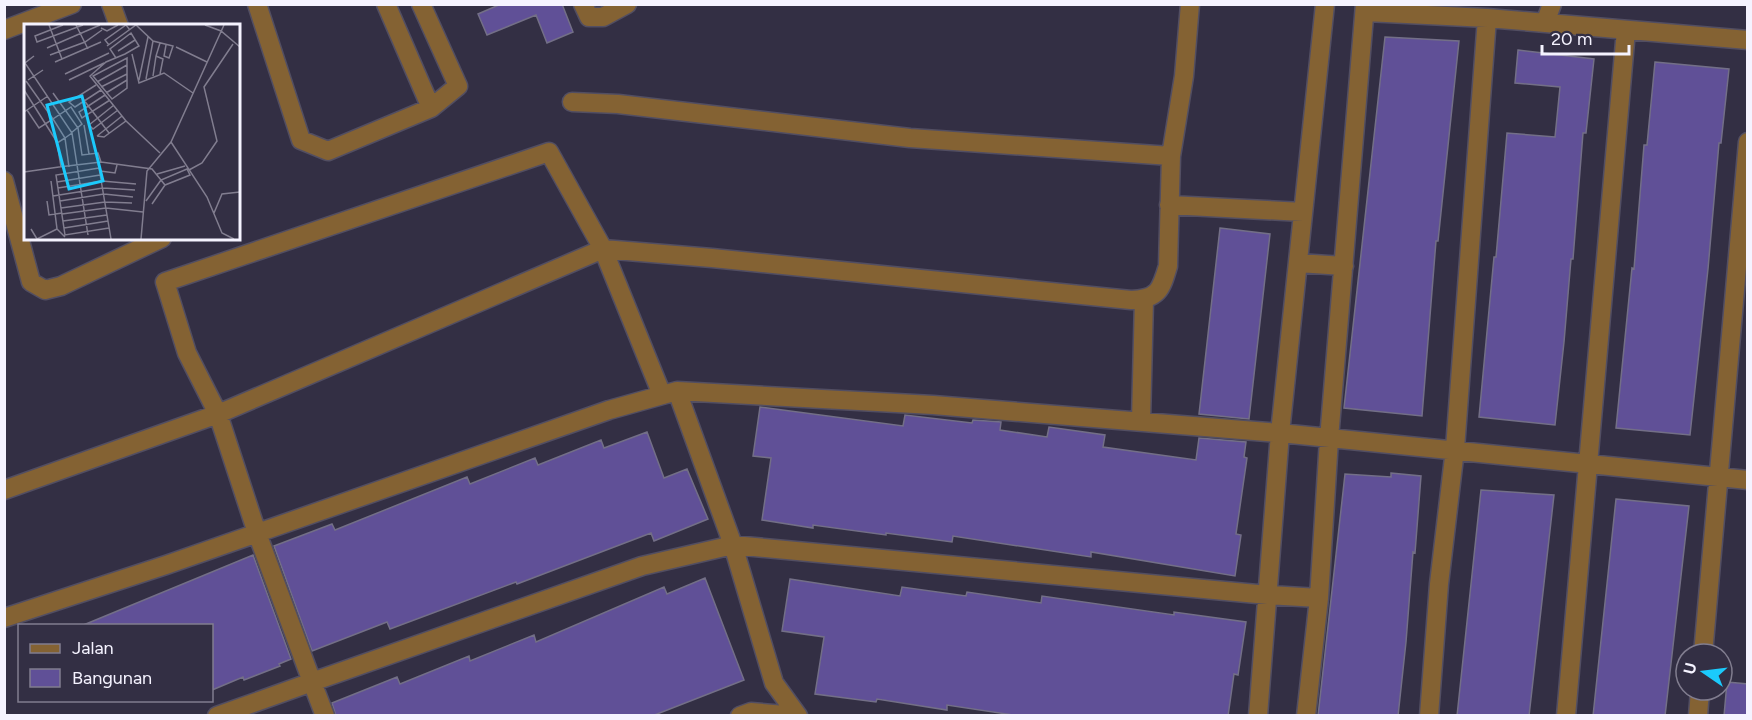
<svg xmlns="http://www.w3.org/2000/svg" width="1752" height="720" viewBox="0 0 1752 720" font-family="Figtree,sans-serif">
<rect width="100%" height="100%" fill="#332f44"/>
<path fill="#605097" stroke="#736f87" stroke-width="1.5" d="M501 4H562L573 32 547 43 536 15 487 35 478 14Z
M1385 37 1459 41 1438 241H1436L1422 416 1344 408Z
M1518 50 1594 59 1586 133H1583L1573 259H1571L1564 342 1555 425 1479 417 1494 257H1496L1507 133 1555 137 1560 87 1515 83Z
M1655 62 1729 69 1721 143H1719L1708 269 1690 435 1616 428 1632 268 1634 269 1644 145H1647Z
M1220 228 1270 234 1249 419 1199 414Z
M760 407 903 426 905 415 972 423 973 420 1001 422 1000 430 1047 437 1049 427 1105 435 1103 447 1196 460 1199 438 1246 442 1244 457 1247 458 1236 534 1241 535 1235 576 1091 552V557L953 536 952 542 886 533V535L813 525V528L762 520 771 458 753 456Z
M647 432 664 478 687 469 708 519 654 541 651 533 517 584 516 582 390 629 387 622 312 651 274 546 332 524 335 530 467 477 470 484 535 458 538 465 601 440 604 448Z
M1391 473 1421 476 1415 553 1413 552 1406 642 1398 716H1318L1345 474 1391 477Z
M1481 490 1554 495 1529 716H1457Z
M1616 499 1689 506 1665 716H1593Z
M253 555 291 659 279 664 280 666 244 680 243 677 212 690V626H81Z
M705 578 744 680 652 716H336L332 703 397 677 400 684 469 656 470 661 534 635 536 642 664 587 667 594Z
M790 579 900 596 902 587 966 596 967 592 1041 603 1042 596 1174 615V612L1246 622 1238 675 1234 674 1228 716H1020L947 705V710L877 699 876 702 815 694 824 637 782 631Z
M1727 682 1748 684V716H1724Z"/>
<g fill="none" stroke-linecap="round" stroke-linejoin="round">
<g stroke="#524e62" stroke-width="21">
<path id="minor" d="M111 4 119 26
M257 4 301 140 328 151 431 108 458 86 421 4
M386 4 431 108
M583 4 589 17H603L627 4
M1366 12 1487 18 1748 40
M1545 23 1552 4
M4 30 72 4
M572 102 618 104 910 138 1171 156
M4 181 31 282 45 290 61 286 162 238
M1169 205 1303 212
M1298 263 1344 266
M677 391 733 545 1268 595 1319 598
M662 395 603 249 549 152 165 282 187 353 218 414 257 533 312 682 642 566 733 545 774 683 798 716
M1141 421 1144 299
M4 490 218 414 603 249 712 258 1131 300C1158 299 1161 290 1168 266L1171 156 1184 76 1190 4
M4 618 166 565 609 410 677 391 933 405 1280 433 1748 480
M1703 654 1748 142
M217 716 312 682 325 716
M740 716 751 712 797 716
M1258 716 1280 433 1325 4
M1306 716 1319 598 1329 439 1365 4
M1429 716 1439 584 1455 449 1487 18
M1566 716 1626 30
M1698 716 1700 690"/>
</g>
<use href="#minor" stroke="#846233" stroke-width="18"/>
</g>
<g transform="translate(24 24)">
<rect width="216" height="216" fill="#332f44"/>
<path fill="none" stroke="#817d8f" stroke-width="1.5" d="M25 1 38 35M39 1 11 12 13 18 59 1M52 1 64 25M181 1 197 7 216 23M77 4 83 7 94 1M136 19 132 32 139 35 136 50M85 21 81 16 102 1 106 6M83 22 112 1 129 17 149 22 145 34 140 32 142 21M152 23 183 38M23 24 76 1M94 27 111 16M108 30 115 59 140 49 169 69M26 31 61 18 78 6M10 32 1 39 48 109 64 211M92 34 86 25 107 9 115 22 101 30 82 38 66 52 102 97M103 34V64L88 75 69 52ZM31 38 77 18M41 50 85 29M129 52 132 32M122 55 129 17M4 56 19 46M45 56 80 39M115 56 124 13M2 57 29 95 15 104 3 86M73 58 103 41M72 61 45 78 51 83 77 66M77 63 103 50M0 66 33 118M29 69 54 104 58 131 74 129 77 138M82 69 103 56M56 71 85 109M81 71 55 88 58 94 86 76M90 81 65 101 69 105 94 86M0 88 24 72M60 101 65 130M73 112 80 113 102 97 136 129M73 112 98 92M147 118 183 173 198 209 210 215M74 138 87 215M35 143 77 138 128 145 137 156 122 177M37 143 33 119 41 114 29 95 47 83 58 100 47 109M45 143 41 114 48 109M75 144 32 151 41 211 85 204M163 145 166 151 141 161 137 156ZM165 146 178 139 193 117 180 63 209 20M76 147 91 149 93 141M0 148 35 143M133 150 161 142M27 157 33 205 41 213M33 158 76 151M34 164 78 157 112 160M29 172 79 164 111 166M23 177 25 191 38 189M36 177 80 170 109 173M128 180 141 161M37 184 81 178 108 179M190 189 198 170 216 168M38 190 82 184 119 188M39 197 83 191M40 204 84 197M7 205 13 215 33 205M117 215 123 147 147 118 200 1"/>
<path fill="#1bcafc" fill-opacity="0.15" stroke="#1bcafc" stroke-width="3" d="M58 72 79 157 45 165 23 81Z"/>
<rect width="216" height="216" fill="none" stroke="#f5f3ff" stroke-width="3"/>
</g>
<rect width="1752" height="720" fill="none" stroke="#f5f3ff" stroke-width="12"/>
<rect x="18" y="624" width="195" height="78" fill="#332f44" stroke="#817d8f" stroke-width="1.5"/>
<rect x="30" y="644" width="30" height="9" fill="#846233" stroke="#817d8f" stroke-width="1.5"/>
<text x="72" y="654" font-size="18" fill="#f5f3ff">Jalan</text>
<rect x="30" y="669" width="30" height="18" fill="#605097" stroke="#817d8f" stroke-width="1.5"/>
<text x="72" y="684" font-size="18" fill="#f5f3ff">Bangunan</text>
<g transform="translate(1704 672) rotate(284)"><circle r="28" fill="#332f44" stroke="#817d8f" stroke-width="1.5"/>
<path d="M0-4.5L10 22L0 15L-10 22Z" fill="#1bcafc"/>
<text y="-9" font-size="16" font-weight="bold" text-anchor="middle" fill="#f5f3ff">U</text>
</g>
<path d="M1542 45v9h87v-9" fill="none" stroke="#f5f3ff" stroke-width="3"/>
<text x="1551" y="45" font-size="18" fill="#f5f3ff" stroke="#332f44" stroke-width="4.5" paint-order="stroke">20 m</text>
</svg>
